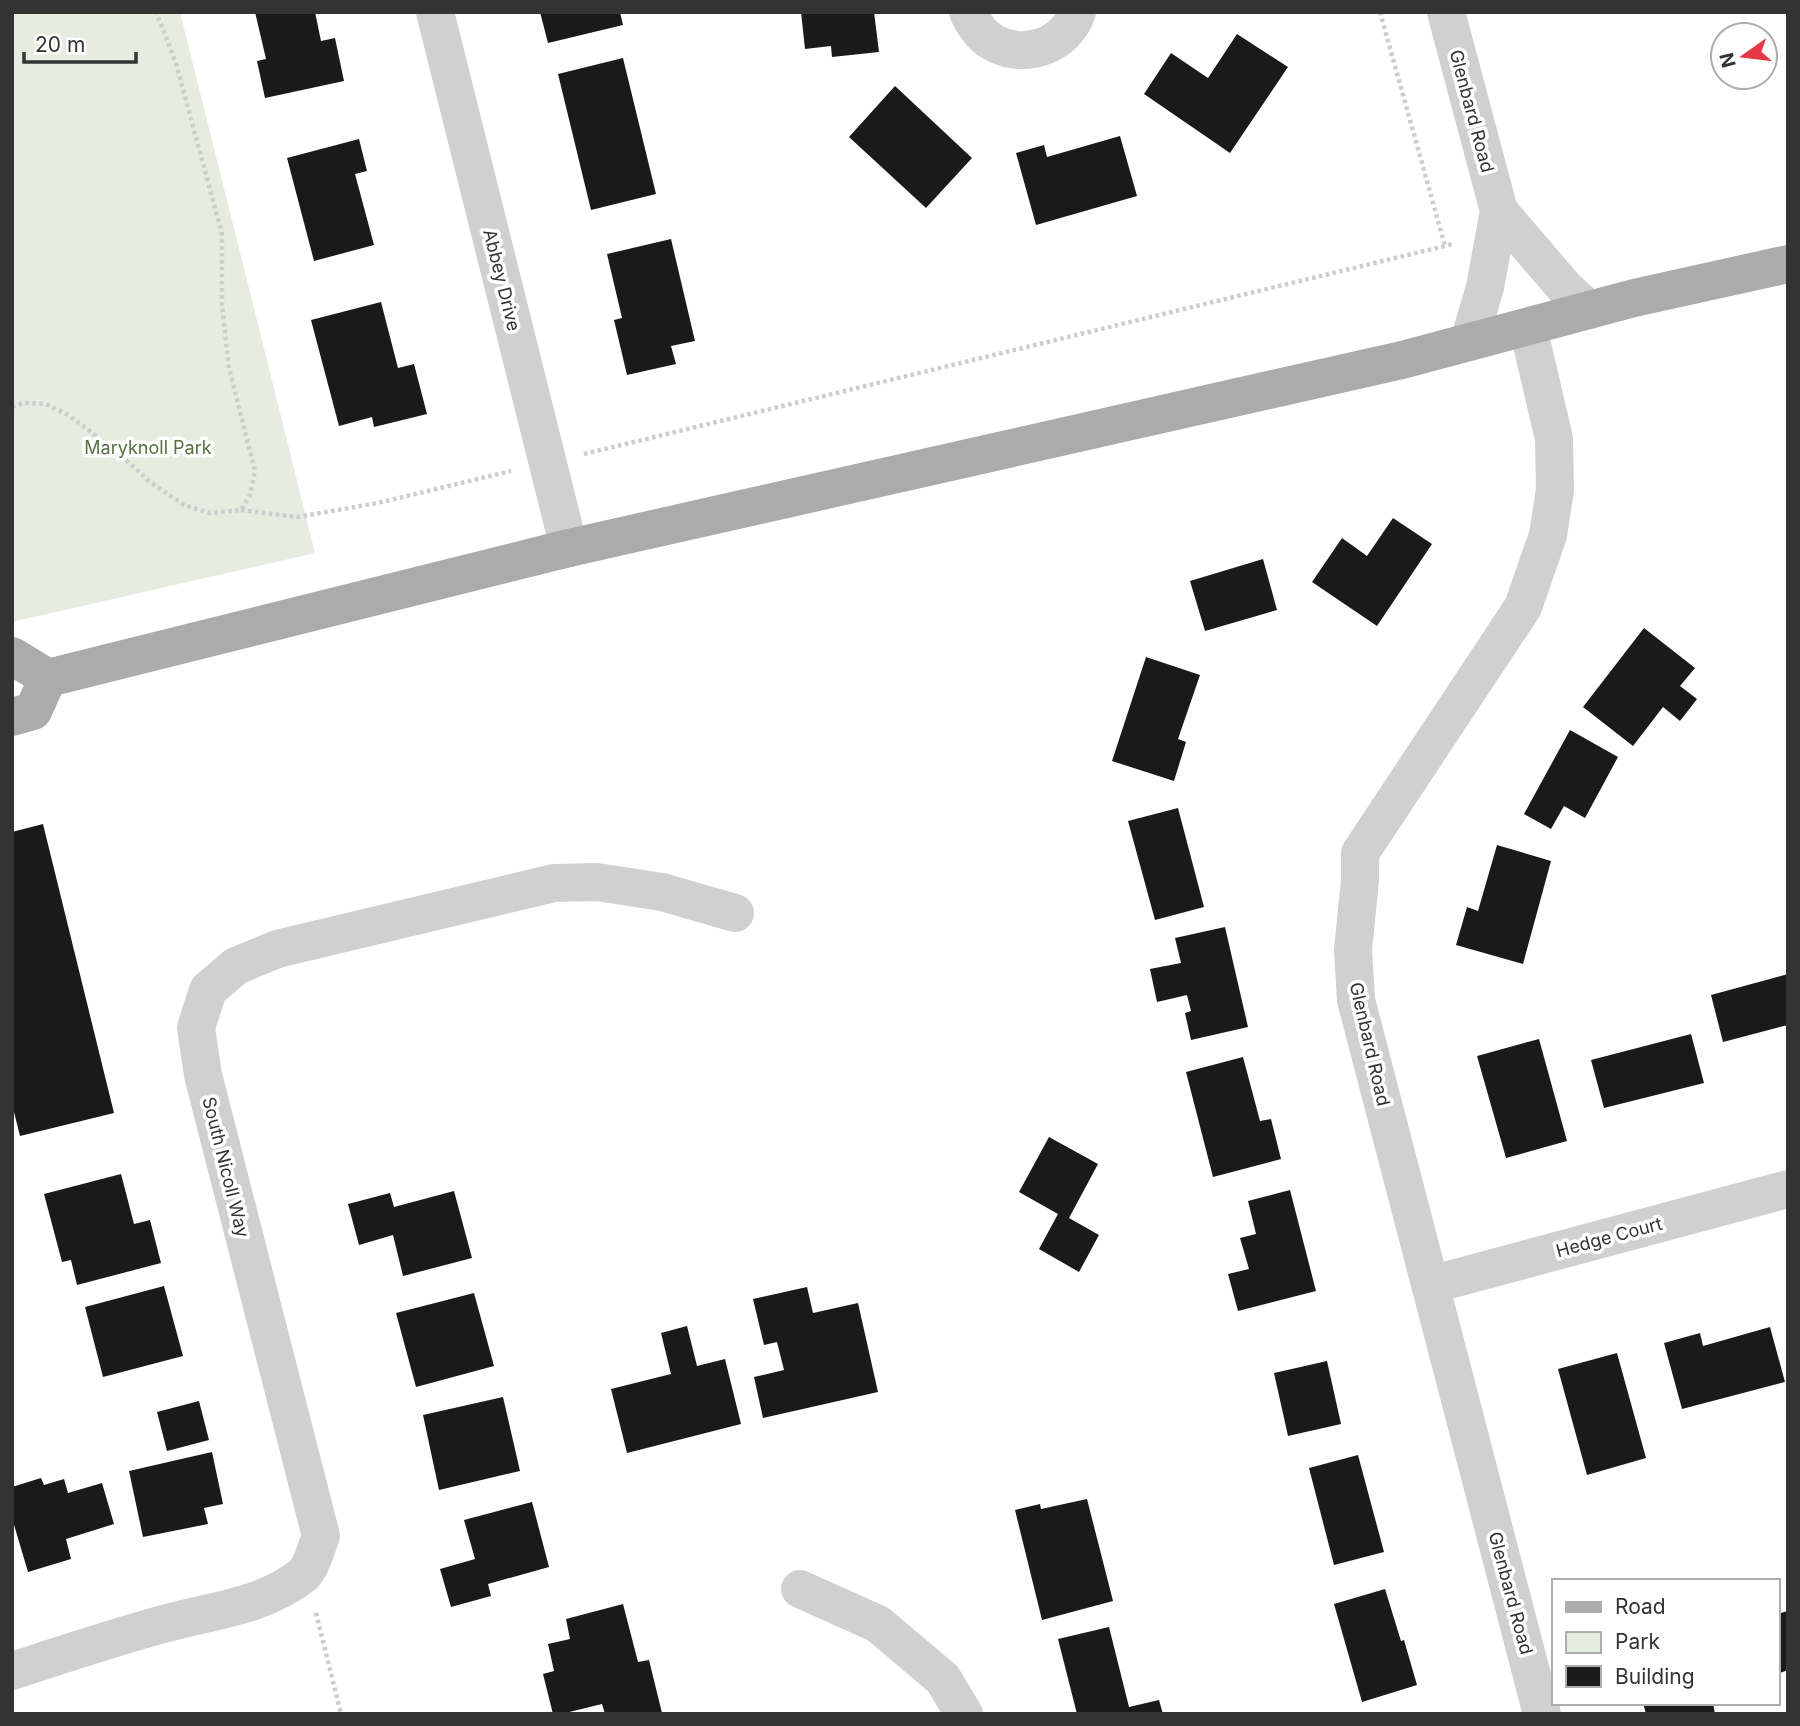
<svg xmlns="http://www.w3.org/2000/svg" width="1800" height="1726" viewBox="0 0 1800 1726" font-family="Inter,sans-serif">
<rect width="100%" height="100%" fill="#fff"/>
<path fill="#e6ecdf" d="M12 12H180L315 553 12 622Z"/>
<path fill="#1a1a1a" d="M255 12H315L321 41 335 38 344 81 265 98 257 61 266 59Z
M540 12H620L623 25 548 43Z
M801 12H874L879 52 832 57 831 46 805 49Z
M1237 34 1288 67 1230 153 1144 94 1171 53 1208 78Z
M623 58 656 194 591 210 558 74Z
M895 86 972 158 926 208 849 137Z
M1120 136 1137 196 1036 225 1016 153 1044 145 1047 157Z
M359 139 367 171 355 174 374 245 314 261 287 158Z
M671 239 695 341 671 346 676 364 627 375 614 320 622 318 607 254Z
M381 302 398 368 414 364 427 414 374 427 372 417 339 426 311 320Z
M1393 518 1432 544 1377 626 1312 582 1342 538 1367 556Z
M1263 559 1277 610 1205 631 1190 581Z
M1644 628 1695 668 1680 686 1697 699 1680 721 1663 707 1633 746 1583 707Z
M1146 657 1200 675 1178 739 1186 742 1174 781 1112 761Z
M1570 730 1618 757 1585 818 1564 806 1551 829 1524 814Z
M1178 808 1204 907 1155 920 1128 821Z
M43 824 114 1113 20 1136 12 1104V832Z
M1497 845 1551 861 1523 964 1456 945 1467 907 1478 911Z
M1225 927 1248 1027 1191 1040 1185 1013 1191 1011 1187 995 1157 1002 1150 969 1181 963 1175 938Z
M1788 974V1025L1723 1042 1711 995Z
M1691 1034 1704 1083 1604 1108 1591 1060Z
M1539 1039 1567 1141 1506 1158 1477 1056Z
M1243 1057 1260 1121 1271 1119 1281 1159 1213 1177 1186 1072Z
M1049 1137 1098 1164 1069 1218 1099 1235 1079 1272 1039 1249 1058 1214 1019 1192Z
M121 1174 134 1224 150 1220 161 1263 77 1285 71 1260 62 1262 44 1194Z
M1290 1190 1316 1291 1238 1311 1228 1274 1249 1269 1240 1238 1256 1234 1248 1201Z
M454 1191 472 1258 403 1276 393 1235 359 1245 348 1204 390 1193 394 1207Z
M164 1286 183 1356 103 1377 85 1307Z
M807 1287 813 1313 858 1303 878 1392 763 1418 754 1377 784 1370 777 1342 764 1345 753 1299Z
M474 1293 494 1366 416 1387 396 1313Z
M687 1326 697 1366 725 1359 741 1424 627 1453 611 1389 671 1374 661 1333Z
M1770 1327 1785 1382 1682 1409 1664 1343 1700 1333 1703 1346Z
M1617 1353 1646 1458 1587 1475 1558 1369Z
M1327 1361 1341 1424 1288 1436 1274 1373Z
M503 1397 520 1471 439 1490 423 1415Z
M199 1401 209 1440 167 1451 157 1412Z
M212 1452 223 1504 204 1508 208 1524 143 1537 129 1471Z
M1358 1455 1384 1552 1334 1565 1309 1468Z
M41 1478 44 1485 64 1479 68 1493 102 1483 114 1524 66 1539 71 1559 28 1572 12 1518V1487Z
M1087 1499 1113 1601 1042 1620 1015 1510 1040 1504 1041 1509Z
M532 1502 549 1567 488 1584 491 1596 451 1607 440 1569 475 1559 464 1520Z
M1385 1589 1401 1641 1404 1640 1417 1685 1362 1702 1334 1604Z
M623 1604 638 1662 649 1660 662 1713 605 1714 602 1704 561 1714H553L543 1674 554 1671 548 1644 570 1639 566 1619Z
M1788 1611V1670L1777 1674V1614Z
M1109 1627 1129 1707 1159 1700 1163 1714H1077L1058 1639Z
M1643 1703H1713L1715 1714H1646Z"/>
<g fill="none" stroke-linecap="round" stroke-linejoin="round">
<path stroke="#cdcdcd" stroke-width="4.5" stroke-dasharray="3.5 3.5" stroke-linecap="butt" d="M1380 12 1445 246
M12 407 23 403 46 404 68 415 114 449 150 482 184 505 210 513 241 510 250 495 255 471 229 368 222 306V234L176 63 156 12
M584 454 1453 244
M241 510 297 517 378 503 511 471
M316 1613 341 1714"/>
<path stroke="#d0d0d0" stroke-width="38" d="M435 12 569 548
M968 12C974 25 983 38 996 44 1027 59 1066 45 1077 12
M1446 12 1499 211 1485 287 1469 342
M1499 211 1565 288 1589 310
M1528 327 1554 439 1555 490 1548 535 1523 607 1360 853V880L1353 950 1356 1000 1542 1714
M1430 1285 1788 1189
M800 1589 878 1624 943 1679 964 1714
M12 1671C64 1654 115 1637 167 1623 215 1610 264 1606 303 1575 311 1568 317 1546 321 1536L203 1075 196 1028 208 990 236 966 277 949 554 883 597 882 662 892 735 913"/>
<path stroke="#ababab" stroke-width="38" d="M12 656 48 678 569 548 1402 360 1634 298 1788 264
M12 717 33 711 48 678"/>
</g>
<g text-anchor="middle" dominant-baseline="central" stroke-width="7" stroke-linejoin="round" paint-order="stroke">
<g font-size="18" fill="#333" stroke="#fff">
<text transform="translate(1472 111) rotate(75)">Glenbard Road</text>
<text transform="translate(502 280) rotate(76)">Abbey Drive</text>
<text transform="translate(1370 1044) rotate(77)">Glenbard Road</text>
<text transform="translate(226 1167) rotate(76)">South Nicoll Way</text>
<text transform="translate(1609 1237) rotate(-15)">Hedge Court</text>
<text transform="translate(1511 1593) rotate(75)">Glenbard Road</text>
</g>
<g font-size="18" fill="#56703f" stroke="#fff">
<text x="148" y="447">Maryknoll Park</text>
</g>
</g>
<rect width="1800" height="1726" fill="none" stroke="#333333" stroke-width="28"/>
<rect x="1552" y="1579" width="228" height="126" fill="#ffffff" stroke="#adadad" stroke-width="2"/>
<rect x="1566" y="1602" width="35" height="10" fill="#ababab" stroke="#adadad" stroke-width="2"/>
<text x="1615" y="1614" font-size="21" fill="#333333">Road</text>
<rect x="1566" y="1632" width="35" height="21" fill="#e6ecdf" stroke="#adadad" stroke-width="2"/>
<text x="1615" y="1649" font-size="21" fill="#333333">Park</text>
<rect x="1566" y="1666" width="35" height="21" fill="#1a1a1a" stroke="#adadad" stroke-width="2"/>
<text x="1615" y="1684" font-size="21" fill="#333333">Building</text>
<g transform="translate(1744 56) rotate(256)"><circle r="33" fill="#ffffff" stroke="#adadad" stroke-width="2"/>
<path d="M0-5L12 26L0 18L-12 26Z" fill="#e63946"/>
<text y="-10" font-size="19" font-weight="bold" text-anchor="middle" fill="#333333">N</text>
</g>
<path d="M24 52v10h112v-10" fill="none" stroke="#333333" stroke-width="3.5"/>
<text x="35" y="52" font-size="21" fill="#333333" stroke="#ffffff" stroke-width="5" paint-order="stroke">20 m</text>
</svg>
